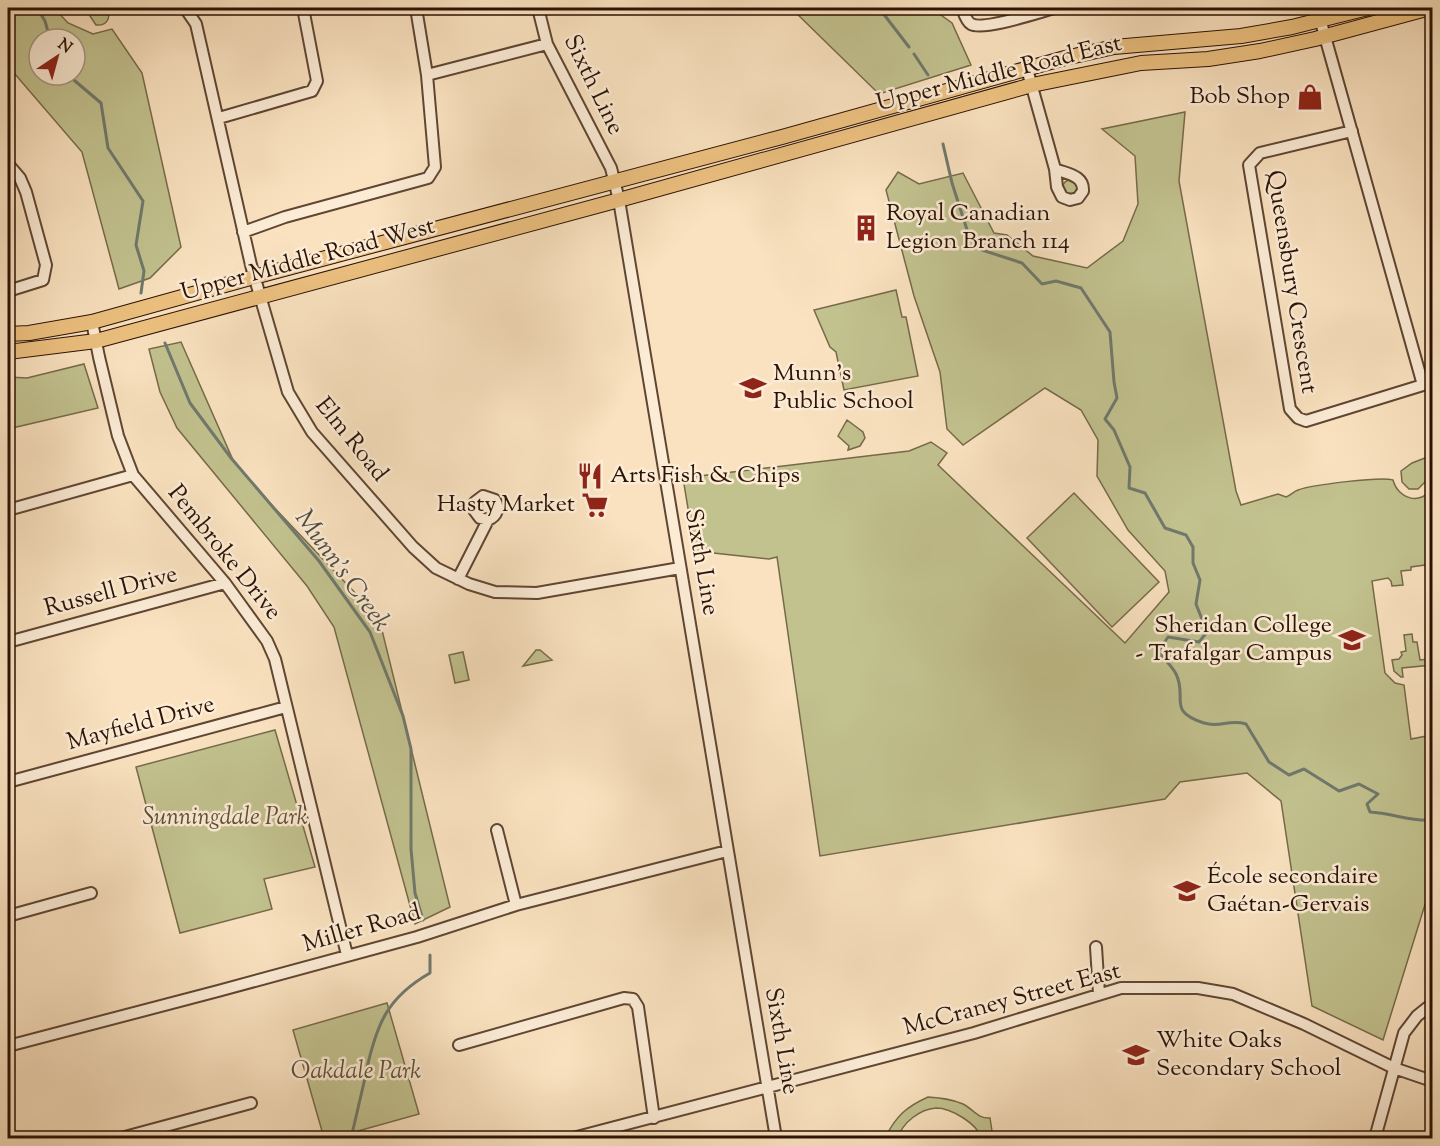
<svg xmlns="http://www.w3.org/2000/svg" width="1440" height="1146" viewBox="0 0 1440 1146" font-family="'Sorts Mill Goudy',serif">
<rect width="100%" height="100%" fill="#fae2c0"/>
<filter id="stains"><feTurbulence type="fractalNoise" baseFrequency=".00333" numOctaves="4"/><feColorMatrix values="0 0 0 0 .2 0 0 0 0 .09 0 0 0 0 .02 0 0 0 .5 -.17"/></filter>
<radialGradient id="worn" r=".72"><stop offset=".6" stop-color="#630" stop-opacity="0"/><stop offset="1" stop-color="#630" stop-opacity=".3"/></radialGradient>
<path fill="#c2c28f" stroke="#766a4a" stroke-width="1.5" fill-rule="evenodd" d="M8 8H54L68 23 93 34 112 29 142 73 181 247 150 278 119 289 82 152 8 66ZM39 39H75V75H39Z
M91 8H107C111 17 108 26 96 25L90 16Z
M791 8H931L952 23 971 65 879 94Z
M1185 112 1179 181 1236 491 1241 505 1278 494 1286 497C1291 495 1294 491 1298 490 1311 485 1382 476 1393 480 1398 499 1421 506 1432 488V564L1411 567V570L1401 571 1403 585 1392 586 1391 581 1388 578 1372 581 1385 673 1395 683 1404 685 1411 739 1432 735V882L1383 1040 1312 1006 1281 801 1247 773 1180 782 1165 799 820 856 777 557 769 559 695 551 683 478 909 451 931 442 947 453 938 465 1125 643 1169 592 1165 571 1128 530 1097 476 1098 440 1081 410 1045 388 963 445 947 429 940 372 914 296 886 190 898 172 919 184 963 173 994 233 1007 235 1033 256 1087 268 1123 241 1138 204 1135 156 1102 129Z
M1063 187a7 7 0 1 1 14 0a7 7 0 1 1-14 0Z
M896 290 902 317H906L918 376 844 390 836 352 830 347 814 310Z
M181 342 233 460 267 500 358 596 381 626 450 907 415 924 334 627 307 586 177 428 160 392 149 349Z
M84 364 98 408 8 429V377L27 378Z
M847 420 863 432 865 438 860 446 848 450 849 446 838 436Z
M1425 458 1429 465V478L1418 489H1409L1402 482 1401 471 1412 463Z
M1074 493 1159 582 1112 627 1027 538Z
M1412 634 1413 642H1417L1420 660 1428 659V663L1432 662V665L1402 668 1403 677H1401L1394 671 1392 660 1399 659 1402 655 1401 652 1406 651 1404 635Z
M536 650H540L552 660 523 666Z
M463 652 469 680 455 683 449 655Z
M275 730 315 867 264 879 272 909 180 933 136 767Z
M387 1003 419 1114 333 1138H324L293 1030Z
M928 1097C941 1098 952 1099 963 1104 973 1109 978 1119 990 1118L993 1138H981C978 1124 951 1108 936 1108 920 1109 902 1123 898 1138H885C896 1116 906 1107 928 1097Z"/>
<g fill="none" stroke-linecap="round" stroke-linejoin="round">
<path stroke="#70796d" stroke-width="3" d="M37 8 45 21 50 39
M879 8 909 47
M914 54 928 75
M68 75 101 103 108 148 143 201 136 245 144 271 141 293
M943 144 952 183 969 236 982 250 1022 263 1042 284 1056 281 1081 288 1110 332 1114 382 1117 398 1105 419 1114 430 1130 467 1129 488 1145 493 1165 528 1186 535 1193 547V563L1200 580 1196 604 1207 632 1199 642 1168 637 1158 652C1164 659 1172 666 1176 674 1188 698 1166 711 1204 723 1220 728 1229 719 1246 724L1269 762 1289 775 1304 769 1339 791 1359 784 1378 794 1367 804 1370 812C1392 813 1411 822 1432 820
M165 343 190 403 231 458 319 561 370 632 403 716 411 749V849L415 893 423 920
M367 1068C377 1023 388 997 430 973V955
M353 1138 352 1134 365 1078"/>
<g stroke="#5f4633" stroke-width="14">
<path id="minor" d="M185 8 196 24 251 265 288 392 312 432 413 547 436 568 469 584 495 592 537 593 680 568
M538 8 547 44 611 168 619 200 776 1138
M962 8C964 13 966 21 971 24 984 31 1039 12 1055 8
M1317 8 1423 385 1432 382
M1027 69 1055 169 1057 187 1062 197 1070 200 1078 198 1083 191C1084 175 1067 174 1055 169
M427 75 547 44
M219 118 312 91 317 81 303 8
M1352 131 1260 153 1249 165 1290 409 1298 418 1306 421 1423 385
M8 164 20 178 26 192 46 265 43 280 8 291
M243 232 285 217 428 178 435 167 427 75 416 8
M92 322 99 357 118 436 133 475 225 583 267 641 275 659 347 955
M8 510 133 475
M458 579 488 520C497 516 500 508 495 500L483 496 475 502 474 510 480 518 488 520
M8 642 225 583
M8 782 286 707
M497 830 516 905
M8 916 91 893
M1096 947 1099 994
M459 1045 624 998 633 999 638 1007 654 1118
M8 1046 218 991 417 937 516 905 727 851
M121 1138 251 1103
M573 1138 974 1033 1121 988H1198L1233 994 1304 1024 1394 1068 1432 1081
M1375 1138 1404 1033 1417 1016 1432 1004"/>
</g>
<g stroke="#2b1204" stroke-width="16">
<path id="major" d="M8 334 29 333 92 322 254 277 782 137 1065 58 1114 47 1241 36 1292 27 1368 8
M8 352 96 341 619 200 1032 85 1141 63 1208 59 1260 51 1315 39 1430 8"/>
</g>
<use href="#minor" stroke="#fcecd6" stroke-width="10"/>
<use href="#major" stroke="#edc180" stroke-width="14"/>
</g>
<defs>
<g id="shop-bare" transform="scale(2.07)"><path d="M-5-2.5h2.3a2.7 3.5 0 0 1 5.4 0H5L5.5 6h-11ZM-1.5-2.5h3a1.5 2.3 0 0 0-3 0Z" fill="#8f2418" stroke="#fcecd6" stroke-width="2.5" paint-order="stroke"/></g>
<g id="building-bare" transform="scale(2.07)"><path d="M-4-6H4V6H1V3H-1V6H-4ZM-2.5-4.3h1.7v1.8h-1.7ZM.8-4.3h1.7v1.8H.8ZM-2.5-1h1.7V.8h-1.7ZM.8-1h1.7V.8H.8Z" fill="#8f2418" stroke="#fcecd6" stroke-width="2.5" paint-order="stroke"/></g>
<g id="school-bare" transform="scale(2.07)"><path d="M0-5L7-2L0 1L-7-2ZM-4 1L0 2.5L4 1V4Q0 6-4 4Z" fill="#8f2418" stroke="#fcecd6" stroke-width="2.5" paint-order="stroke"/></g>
<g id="restaurant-bare" transform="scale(2.07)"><path d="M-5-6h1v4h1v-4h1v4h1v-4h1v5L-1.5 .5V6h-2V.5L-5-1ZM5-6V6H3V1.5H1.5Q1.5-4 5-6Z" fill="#8f2418" stroke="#fcecd6" stroke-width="2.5" paint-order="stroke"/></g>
<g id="supermarket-bare" transform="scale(2.07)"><path d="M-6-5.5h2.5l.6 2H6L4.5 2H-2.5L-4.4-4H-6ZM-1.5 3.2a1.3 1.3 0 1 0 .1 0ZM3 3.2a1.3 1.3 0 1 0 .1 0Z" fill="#8f2418" stroke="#fcecd6" stroke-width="2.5" paint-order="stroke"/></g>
<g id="university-bare" transform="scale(2.07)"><path d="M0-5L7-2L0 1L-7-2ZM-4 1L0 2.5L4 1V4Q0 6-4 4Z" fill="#8f2418" stroke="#fcecd6" stroke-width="2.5" paint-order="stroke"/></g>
</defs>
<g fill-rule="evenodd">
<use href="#shop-bare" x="1310" y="97"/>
<use href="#building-bare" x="866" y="228"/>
<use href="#school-bare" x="753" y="388"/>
<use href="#restaurant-bare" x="590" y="476"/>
<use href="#supermarket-bare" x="595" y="505"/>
<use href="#university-bare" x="1352" y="640"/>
<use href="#school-bare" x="1187" y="891"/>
<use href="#school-bare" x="1136" y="1055"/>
</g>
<g text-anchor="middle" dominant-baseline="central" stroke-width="5" stroke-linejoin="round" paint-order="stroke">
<g font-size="24" fill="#2b1204" stroke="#fcecd6">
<text transform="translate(999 74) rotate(-14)">Upper Middle Road East</text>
<text transform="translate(593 85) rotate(64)">Sixth Line</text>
<text transform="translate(308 260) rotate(-15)">Upper Middle Road West</text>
<text transform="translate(1291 282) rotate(81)">Queensbury Crescent</text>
<text transform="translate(351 440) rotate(51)">Elm Road</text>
<text transform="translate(224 553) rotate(51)">Pembroke Drive</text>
<text transform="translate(701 562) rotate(80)">Sixth Line</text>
<text transform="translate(111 592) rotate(-15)">Russell Drive</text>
<text transform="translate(141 724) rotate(-15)">Mayfield Drive</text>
<text transform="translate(362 929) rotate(-16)">Miller Road</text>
<text transform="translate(1012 1000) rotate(-15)">McCraney Street East</text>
<text transform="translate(781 1041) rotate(80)">Sixth Line</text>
</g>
<g font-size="24" fill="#2b1204" stroke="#fcecd6" text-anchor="start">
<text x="1290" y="97" text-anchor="end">Bob Shop</text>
<text x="886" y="214">Royal Canadian<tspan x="886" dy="28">Legion Branch 114</tspan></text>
<text x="773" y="374">Munn's<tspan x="773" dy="28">Public School</tspan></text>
<text x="610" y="476">Arts Fish &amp; Chips</text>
<text x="575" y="505" text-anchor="end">Hasty Market</text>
<text x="1332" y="626" text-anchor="end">Sheridan College<tspan x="1332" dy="28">- Trafalgar Campus</tspan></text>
<text x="1207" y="877">École secondaire<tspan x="1207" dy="28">Gaétan-Gervais</tspan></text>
<text x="1156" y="1041">White Oaks<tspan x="1156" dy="28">Secondary School</tspan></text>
</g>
<g font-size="24" font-style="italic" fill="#605035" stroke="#fcecd6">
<text x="225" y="818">Sunningdale Park</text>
<text x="356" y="1072">Oakdale Park</text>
</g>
<g font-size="26" font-style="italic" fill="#534e41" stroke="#fcecd6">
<text transform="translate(342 571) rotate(54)">Munn's Creek</text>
</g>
</g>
<rect width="1440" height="1146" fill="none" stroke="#fae2c0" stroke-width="30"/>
<rect x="9" y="9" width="1422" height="1128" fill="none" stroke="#2b1204" stroke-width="3"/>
<rect x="15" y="15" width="1410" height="1116" fill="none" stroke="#2b1204" stroke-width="1.5"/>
<g transform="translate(57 57) rotate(36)"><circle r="28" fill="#fcecd6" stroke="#a89582" stroke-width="1.5"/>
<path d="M0-4.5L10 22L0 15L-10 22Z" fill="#8f2418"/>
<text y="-9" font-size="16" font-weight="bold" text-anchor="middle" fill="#2b1204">N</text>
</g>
<rect width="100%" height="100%" filter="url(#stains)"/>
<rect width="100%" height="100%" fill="url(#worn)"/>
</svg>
